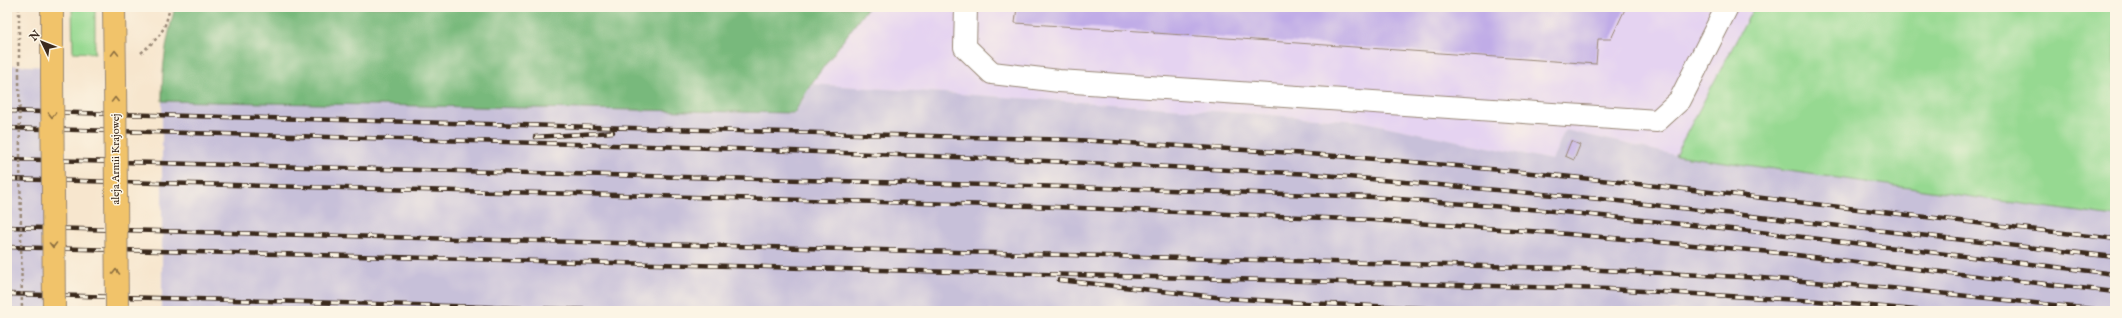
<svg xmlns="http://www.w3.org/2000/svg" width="2122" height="318" viewBox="0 0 2122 318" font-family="'IM FELL English',serif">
<rect width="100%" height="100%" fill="#fcf5e5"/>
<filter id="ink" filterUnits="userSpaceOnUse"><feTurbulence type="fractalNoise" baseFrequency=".025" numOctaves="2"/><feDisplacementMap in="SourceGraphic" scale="8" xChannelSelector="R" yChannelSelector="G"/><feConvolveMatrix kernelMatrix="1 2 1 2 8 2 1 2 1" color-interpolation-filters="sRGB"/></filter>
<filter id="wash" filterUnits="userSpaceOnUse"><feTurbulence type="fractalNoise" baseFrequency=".012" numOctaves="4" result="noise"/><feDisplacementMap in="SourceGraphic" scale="16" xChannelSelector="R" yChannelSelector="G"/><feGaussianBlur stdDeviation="0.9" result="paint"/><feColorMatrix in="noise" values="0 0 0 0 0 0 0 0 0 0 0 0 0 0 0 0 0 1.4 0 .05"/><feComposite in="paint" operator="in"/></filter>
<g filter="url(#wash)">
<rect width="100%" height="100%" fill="#f7e6ce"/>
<path fill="#e5d3f1" d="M868 7H1754L1675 155 1565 130 1552 160 1359 121 811 84Z"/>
<path fill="#c7c0d9" d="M7 65 48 67 51 311H7Z
M811 84 1359 121 1552 160 1565 130 1675 155 2115 217V311H162V101L794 113Z"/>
<path fill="#96d991" stroke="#688258" d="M72 7H95V53L73 52Z
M1754 7H2115V217L1675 155Z"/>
<path fill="#78b97b" stroke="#5a724c" d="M175 7H868L811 84 794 113 162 101C162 64 166 42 175 7Z"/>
<g id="blocks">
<path fill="#c0ace7" d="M1017 7H1626L1611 39H1598L1596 64 1155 33 1154 34V32L1015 23Z
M1571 141 1580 145 1574 160 1565 156Z"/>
</g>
</g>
<g filter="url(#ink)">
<use href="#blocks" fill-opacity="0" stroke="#998876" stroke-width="1"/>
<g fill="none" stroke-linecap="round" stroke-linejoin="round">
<g stroke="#998876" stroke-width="24">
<path id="minor" d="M966 7 965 47 992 73 1059 81 1657 121 1680 100 1727 7"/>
</g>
<g stroke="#998876" stroke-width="24">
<path id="major" d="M52 7V76
M114 7 115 79"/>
</g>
<path stroke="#998876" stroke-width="2.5" stroke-dasharray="3 3" stroke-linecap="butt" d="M19 7V76
M141 53C161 35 164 33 170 7"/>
<use href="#minor" stroke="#fff" stroke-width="22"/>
<use href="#major" stroke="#f1c36a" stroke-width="22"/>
<g stroke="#3b2a1e" stroke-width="4.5">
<path id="rail" d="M7 111 1076 140C1184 146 1292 152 1400 161 1639 181 1877 212 2115 239
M7 128 685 147 1007 159 1313 174 1600 199 2115 257
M535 137 613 132
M7 159 1140 189 1372 197 1543 210 1760 232 2115 274
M7 179 1031 206 1373 220 1556 233 1761 251 2115 292
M7 227 1561 268 1762 278 1891 288 2112 311
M7 247 1609 289 1817 301 1927 311
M1059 280 1225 298 1304 303 1492 311
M7 294 637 311"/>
</g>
<use href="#rail" stroke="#fcf5e5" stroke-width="3" stroke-dasharray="9" stroke-linecap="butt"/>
<g stroke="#998876" stroke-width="24" stroke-linecap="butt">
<path id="major-bridge" d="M52 76 54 311
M115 79 117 311"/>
</g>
<path stroke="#998876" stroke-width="2.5" stroke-dasharray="3 3" stroke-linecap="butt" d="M19 76 22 311"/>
<use href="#major-bridge" stroke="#f1c36a" stroke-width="22"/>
</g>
<defs><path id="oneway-chevron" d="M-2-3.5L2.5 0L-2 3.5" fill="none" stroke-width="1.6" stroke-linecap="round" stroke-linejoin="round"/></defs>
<g stroke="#8d6f40">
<use href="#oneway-chevron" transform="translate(115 53) rotate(-91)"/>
<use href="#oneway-chevron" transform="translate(115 100) rotate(-90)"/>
<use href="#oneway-chevron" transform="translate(52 115) rotate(90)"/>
<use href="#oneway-chevron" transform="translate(53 245) rotate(90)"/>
<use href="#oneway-chevron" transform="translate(116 272) rotate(-90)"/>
</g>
</g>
<g text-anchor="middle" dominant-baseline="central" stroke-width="3" stroke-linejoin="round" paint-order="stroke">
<g font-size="11" fill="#3b2a1e" stroke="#fcf5e5">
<text transform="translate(116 159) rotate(-90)">aleja Armii Krajowej</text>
</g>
</g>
<rect width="2122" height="318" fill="none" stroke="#fcf5e5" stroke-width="24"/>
<g transform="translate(42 42) rotate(313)" stroke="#fcf5e5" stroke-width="3" paint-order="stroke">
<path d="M0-3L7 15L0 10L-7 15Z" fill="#3b2a1e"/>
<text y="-6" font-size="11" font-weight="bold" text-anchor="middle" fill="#3b2a1e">N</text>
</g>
</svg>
